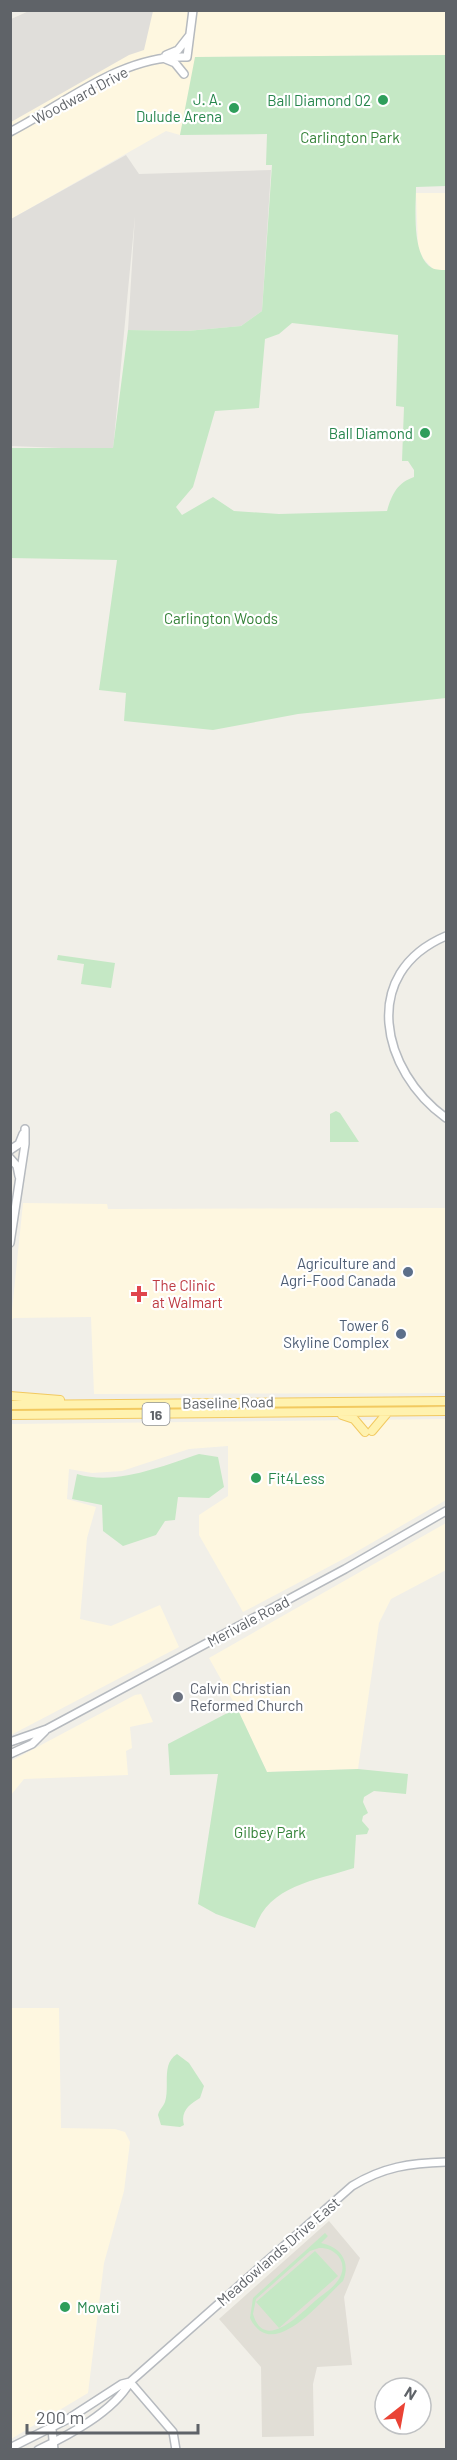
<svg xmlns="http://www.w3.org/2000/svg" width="457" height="2460" viewBox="0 0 457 2460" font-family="Barlow,sans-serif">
<rect width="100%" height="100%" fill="#f1efe8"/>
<path fill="#fef7e0" d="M31 10 446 11V55L196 57 180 135 166 131 11 219V19Z
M416 193H446V272L433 269 423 258 418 247Z
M23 1203 107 1204 108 1209 446 1208V1393L94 1394 91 1317 14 1318 11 1320Z
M446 1419V1500L349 1556 243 1612 199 1535V1515L228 1496V1446L189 1449 122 1471 92 1473 69 1469 67 1499 96 1507 87 1538 80 1619 111 1626 160 1605 179 1647 11 1735V1424Z
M446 1523V1570L391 1599 379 1623 358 1769 267 1772 237 1708 209 1658Z
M141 1694 153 1722 130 1727 132 1748 126 1751 128 1775 24 1779 11 1795V1761L135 1695Z
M11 2008H59L61 2128 115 2129 125 2132 130 2142 124 2191 104 2263 88 2393 11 2439Z"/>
<path fill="#e0deda" d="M31 10H153V11L144 50 129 55 11 122V19Z
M126 155 139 174 271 170 262 311 241 326 187 331 128 330 135 216 113 450 11 446V219Z"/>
<path fill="#e1ded6" d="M329 2221 360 2258 344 2297 352 2365 317 2367 313 2384 314 2436 262 2437 261 2367 219 2319Z"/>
<path fill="#c5e8c5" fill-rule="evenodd" d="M446 55V186L416 187C416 207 411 256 432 268 436 270 443 270 446 270V698L298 714 213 730 124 721 126 693 99 690 117 560 11 558V448H113L128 330 187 331 241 326 262 311 272 165H266L267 134 180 135 195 57ZM292 323 398 335 396 406 404 407 402 461H408L414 470V477C397 483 392 494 387 511L279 514 234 511 213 497 182 515 176 507 193 487 215 411 259 408 265 339 279 334Z
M58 955 115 963 111 988 81 984 84 964 57 960Z
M336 1111 340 1113 359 1142H330V1114Z
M199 1454 218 1457 224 1487 209 1498 178 1497 175 1520 165 1521 156 1535 123 1546 103 1531 102 1505 72 1499 77 1474C116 1486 162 1466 199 1454Z
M237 1708 267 1772 358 1769 408 1774 406 1794 374 1791 364 1797 363 1802 368 1813 363 1816 362 1821 369 1829 367 1834 356 1835 354 1868C315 1881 269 1885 255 1928L216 1914 198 1904 218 1774 170 1775 168 1744Z
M177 2054 189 2063 204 2086 200 2098C190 2104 180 2111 184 2125L180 2127 161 2125 158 2115C159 2110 163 2107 165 2102 170 2086 161 2064 177 2054Z
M325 2233 328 2236 321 2243C341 2247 351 2262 343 2281 322 2300 272 2364 250 2318L253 2298ZM319 2248C334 2247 347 2260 341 2275 337 2286 323 2294 315 2301 299 2315 264 2352 253 2314L256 2299 310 2251Z
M315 2251 338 2276 279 2328 256 2302Z"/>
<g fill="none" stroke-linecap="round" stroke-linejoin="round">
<g stroke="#b6babf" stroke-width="10">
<path id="secondary" d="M166 55 178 50 189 36
M163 58 175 63 184 74
M10 132C65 104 122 54 187 57L193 10
M446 936C359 973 381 1071 446 1118
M10 1150 19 1144 23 1134
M10 1158 17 1166 19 1176
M10 1243 25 1144V1129
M10 1742 47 1729 345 1569 446 1511
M10 1754 32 1744 45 1731
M130 2382 173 2432 176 2450
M51 2415 57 2420H66
M52 2429 54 2450
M10 2448 68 2419 122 2384 130 2382
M38 2450C69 2435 113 2412 130 2382L352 2186C383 2167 410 2163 446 2162"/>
</g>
<g stroke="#f2c960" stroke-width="10">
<path id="primary" d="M10 1396 60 1400
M10 1405 446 1401
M10 1415 446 1411
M342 1415 354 1419 365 1432
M372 1431 388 1412"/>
</g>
<use href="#secondary" stroke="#fff" stroke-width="7"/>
<use href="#primary" stroke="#fff2af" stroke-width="8"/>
</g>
<g fill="#2e9e5b" stroke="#fff" stroke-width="2">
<circle cx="383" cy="100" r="6"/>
<circle cx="234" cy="108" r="6"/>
<circle cx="425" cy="433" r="6"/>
<circle cx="256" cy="1478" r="6"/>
<circle cx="65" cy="2307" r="6"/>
</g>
<g fill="#5c6f8a" stroke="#fff" stroke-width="2">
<circle cx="408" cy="1272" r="6"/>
<circle cx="401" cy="1334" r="6"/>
</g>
<path fill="#e0444e" stroke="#fff" stroke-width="2" d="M136 1285h6v6h6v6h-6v6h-6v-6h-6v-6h6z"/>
<circle fill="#6b7280" stroke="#fff" stroke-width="2" cx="178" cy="1697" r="6"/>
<g text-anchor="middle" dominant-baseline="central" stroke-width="4.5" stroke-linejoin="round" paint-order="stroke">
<rect fill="#fff" stroke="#8f9295" stroke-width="1.5" x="142.5" y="1403" width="27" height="22" rx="4.5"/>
<g font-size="14" font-weight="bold" fill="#5f6368">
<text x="156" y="1414">16</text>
</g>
<g font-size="15" fill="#5f6368" stroke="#fff">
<text transform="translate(80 95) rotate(-28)">Woodward Drive</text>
<text transform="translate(228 1402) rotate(-1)">Baseline Road</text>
<text transform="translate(248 1621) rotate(-28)">Merivale Road</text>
<text transform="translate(278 2251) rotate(-41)">Meadowlands Drive East</text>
</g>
<g font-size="15" fill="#27864d" stroke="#fff" text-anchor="end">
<text x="222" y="99">J. A.<tspan x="222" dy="17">Dulude Arena</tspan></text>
<text x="371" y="100">Ball Diamond 02</text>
<text x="413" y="433">Ball Diamond</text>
<text x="268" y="1478" text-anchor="start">Fit4Less</text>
<text x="77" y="2307" text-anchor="start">Movati</text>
</g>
<g font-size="15" fill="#348238" stroke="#fff">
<text x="350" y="137">Carlington Park</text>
<text x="221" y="618">Carlington Woods</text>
<text x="270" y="1832">Gilbey Park</text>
</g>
<g font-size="15" fill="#4e5e75" stroke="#fff" text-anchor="end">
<text x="396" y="1263">Agriculture and<tspan x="396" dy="17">Agri-Food Canada</tspan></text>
<text x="389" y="1325">Tower 6<tspan x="389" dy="17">Skyline Complex</tspan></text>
</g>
<g font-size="15" fill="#be3a42" stroke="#fff" text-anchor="start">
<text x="152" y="1285">The Clinic<tspan x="152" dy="17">at Walmart</tspan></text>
</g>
<g font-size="15" fill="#5b616d" stroke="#fff" text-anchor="start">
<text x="190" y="1688">Calvin Christian<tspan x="190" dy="17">Reformed Church</tspan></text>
</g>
</g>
<rect width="457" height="2460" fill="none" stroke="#5f6368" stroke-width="24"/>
<g transform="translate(403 2406) rotate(31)"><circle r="28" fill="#ffffff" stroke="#bfc1c3" stroke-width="1.5"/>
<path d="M0-4.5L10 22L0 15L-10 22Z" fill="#ea4335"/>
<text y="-9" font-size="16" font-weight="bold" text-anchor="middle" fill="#5f6368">N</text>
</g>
<path d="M27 2424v9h171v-9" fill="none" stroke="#5f6368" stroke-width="3"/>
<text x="36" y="2424" font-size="18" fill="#5f6368" stroke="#ffffff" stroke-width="4.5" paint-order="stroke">200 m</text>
</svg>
